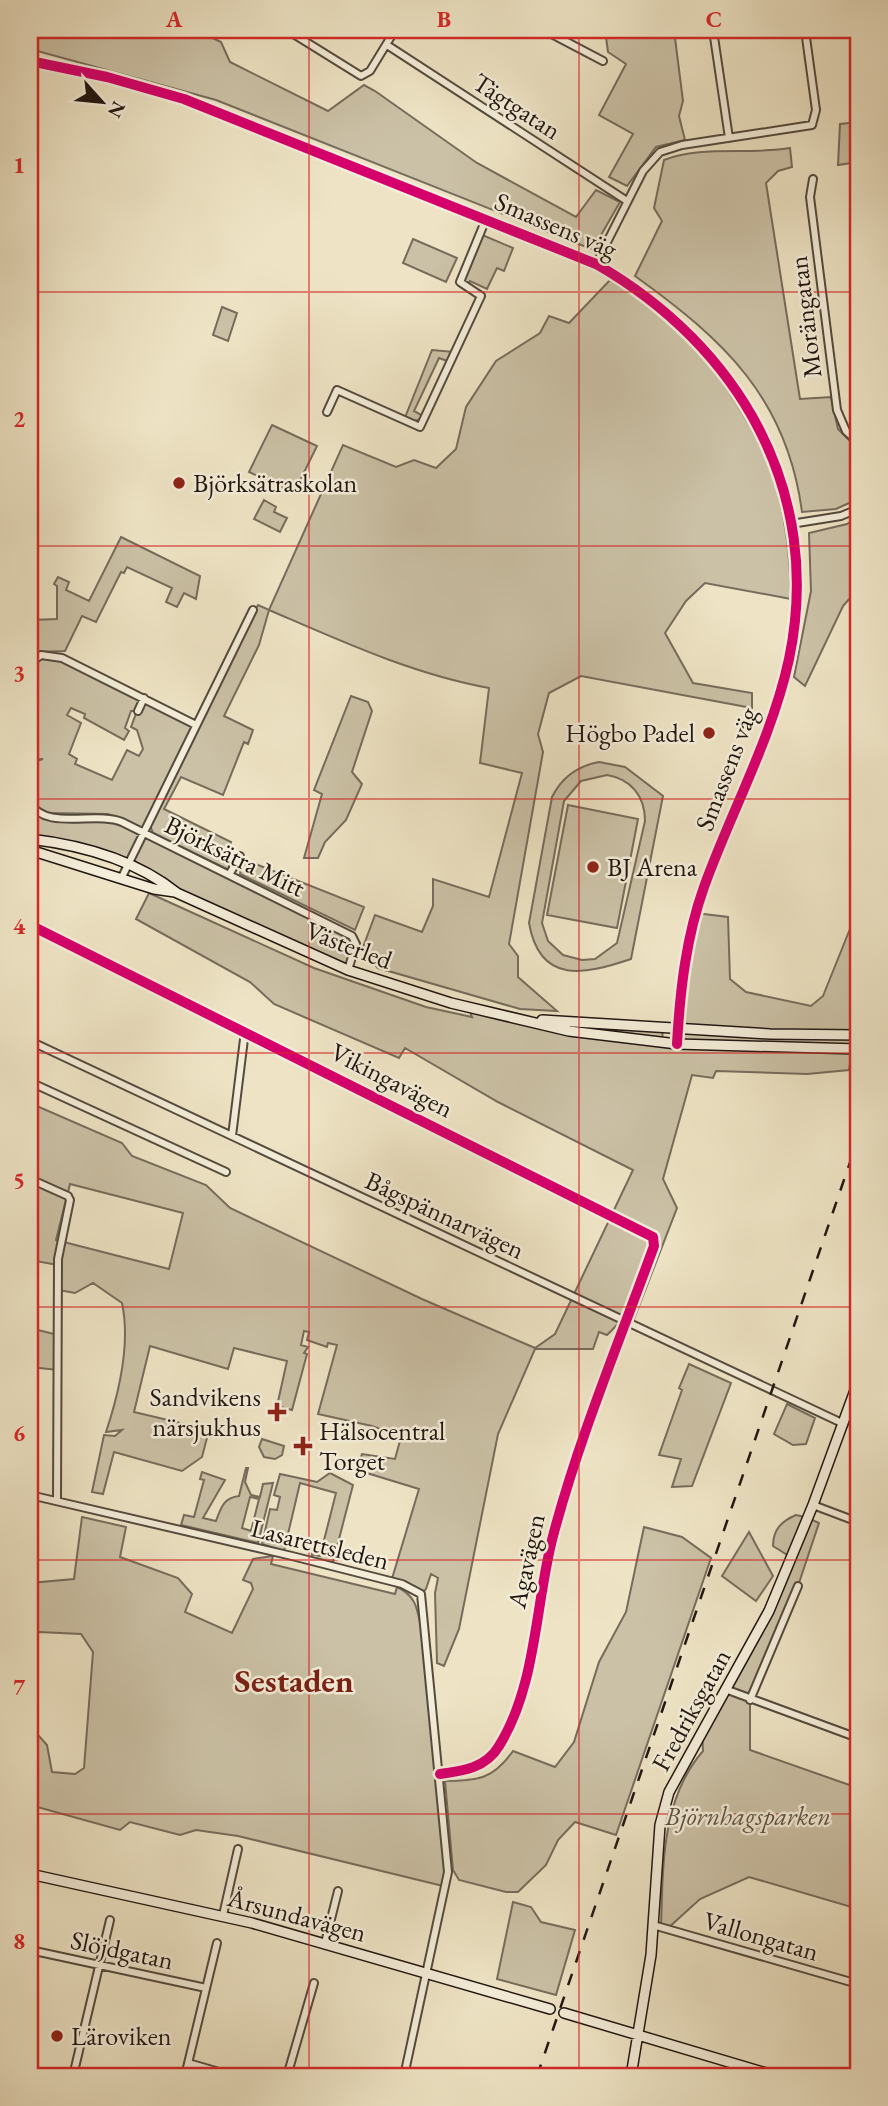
<svg xmlns="http://www.w3.org/2000/svg" width="888" height="2106" viewBox="0 0 888 2106" font-family="'EB Garamond',serif">
<rect width="100%" height="100%" fill="#eee4c5"/>
<filter id="stains"><feTurbulence type="fractalNoise" baseFrequency=".00286" numOctaves="4"/><feColorMatrix values="0 0 0 0 .2 0 0 0 0 .09 0 0 0 0 .02 0 0 0 .5 -.17"/></filter>
<radialGradient id="worn" r=".72"><stop offset=".6" stop-color="#630" stop-opacity="0"/><stop offset="1" stop-color="#630" stop-opacity=".3"/></radialGradient>
<path fill="#cbc1a6" stroke="#766c5c" stroke-width="2" fill-rule="evenodd" d="M30 30H196L221 42 230 62 328 111 364 85 375 91 477 163 576 217 596 190 620 202 593 249 581 245 216 100 30 49Z
M605 30H674L683 101 679 116 685 140 656 147 627 186 609 177 633 134 599 115 626 64 608 52Z
M858 122V162L838 165 840 124Z
M790 148 792 167 778 171 766 183 800 399 831 397 838 429 858 449V499L836 509 802 512C787 398 724 340 635 276L662 221 654 208 664 160C699 145 750 155 790 148Z
M480 234 513 248 504 271 497 268 487 289 470 281 467 286 460 282Z
M413 239 457 258 446 282 403 263Z
M610 280C629 293 650 304 669 318 686 331 701 353 714 371 771 448 789 502 791 599L705 583 686 601 665 633 693 683 752 693V708L581 676 549 693 538 734 543 752 509 944 518 956V977L557 1011 520 1009 378 968 362 950 375 915 422 932 433 906V879L489 897 522 773 480 763 489 688C412 674 341 641 269 610L259 645 224 716 253 730 248 744 244 742 223 795 181 777 164 809 231 842 228 850 240 856 231 871 153 833 150 826 258 605 269 610 343 445 396 467 414 460 436 468 456 449 466 407 496 361 540 333 549 316 569 323Z
M222 307 237 313 228 341 213 335Z
M432 350 455 352 450 362 439 358 414 411 425 417 410 423 404 420Z
M272 425 317 446 294 493 249 472Z
M264 500 276 507 274 512 287 518 280 532 254 519Z
M858 517V589L843 606 805 686 794 677 811 591 809 533 847 524Z
M121 537 200 576 196 599 184 593 177 607 166 602 172 588 127 567 124 573 121 572 96 622 82 616 65 651 32 652 31 620 57 619V586L54 584 58 577 69 582 66 590 89 601Z
M50 655 196 725 145 829 108 814 47 813 38 808 34 762 43 759H34L32 660ZM71 708 85 714 84 718 124 740 129 731 125 728 131 711H137L131 727 137 730 143 749 139 756 127 750 112 780 75 764 77 759 69 754 81 723 67 715Z
M351 696 368 702 372 711 352 772 362 784 346 820 325 842 318 858H304L322 794 314 790Z
M599 762 625 767 663 796 631 959C586 974 540 986 529 923L552 797C562 777 577 766 599 762ZM607 775C631 779 645 796 645 821L617 943 595 959 582 960 563 955 548 941 542 923 564 801 581 781Z
M568 805 638 819 617 928 547 915Z
M30 808 43 816 106 817 354 937 348 970 110 857 30 839Z
M243 859 364 907 355 930 240 874Z
M149 893 314 968 426 1007 472 1017 468 1007 513 1018 663 1028 662 1042 676 1044 696 913 728 917 730 979 746 992 811 1006 823 996 858 909V1063L850 1064 849 1070 807 1074 716 1071 713 1078 692 1075 663 1179 677 1208 634 1319 626 1316 607 1335 599 1332 593 1349H535L498 1434 459 1629 444 1666 437 1663 435 1593 438 1578 431 1574 426 1589 421 1594 391 1582 419 1489 357 1470 362 1454 395 1459 401 1437 372 1426 318 1414 337 1345 328 1343 327 1347 307 1340 309 1332 304 1331 301 1345 308 1347 304 1353 307 1354 292 1410 277 1406 287 1361 234 1348 228 1369 150 1346 134 1412 202 1428 198 1433 208 1434 202 1457 182 1471 114 1452 103 1494 92 1492 104 1435 115 1436 122 1430 106 1432C119 1393 131 1345 122 1303L93 1283 75 1293 58 1290V1265L30 1260V1103L122 1143 132 1156 206 1185 230 1208 422 1299 535 1348 555 1334 633 1170 498 1102 405 1048 399 1058 274 1004 250 982 136 919ZM70 1184 183 1213 169 1269 56 1240Z
M30 1328 58 1335V1370L30 1367Z
M689 1364 731 1383 692 1486 672 1487 681 1459 659 1455 682 1390 679 1388Z
M787 1404 815 1418 806 1444 793 1445 774 1434Z
M262 1439 284 1446 282 1455 275 1459 264 1457 259 1447Z
M246 1468H248L245 1482 251 1495 260 1497 263 1484 273 1483 258 1543 181 1525 184 1515 194 1517 204 1480 200 1479 202 1472 225 1480 203 1518 216 1521C221 1508 223 1498 239 1496ZM250 1497 259 1499 251 1531 242 1528Z
M330 1473 353 1485 332 1566 311 1561 312 1554 320 1556 336 1493 300 1483 284 1551 262 1544 270 1509 277 1510 280 1497 274 1495 280 1474 317 1482Z
M796 1515 805 1517 789 1556 773 1546C773 1529 782 1521 796 1515Z
M82 1517 126 1527 120 1557 178 1578 192 1594 185 1612 232 1633 253 1589 251 1583 243 1580 253 1559 273 1556 271 1564 395 1594 397 1587C416 1596 417 1608 421 1627L445 1867 443 1886 238 1836 196 1830 180 1835 130 1822 120 1830 30 1805V1726L47 1745 52 1772 75 1774 84 1768 93 1652 81 1634 39 1632 30 1636V1583L74 1579Z
M808 1518 819 1523 798 1586 750 1700V1750L858 1788V1909L749 1877 700 1899 667 1929 661 1927C663 1867 661 1799 703 1751L702 1730 751 1647Z
M644 1527 682 1537 711 1558 616 1835 575 1822 558 1840 546 1865 518 1892H506L459 1880 453 1870 445 1781C478 1781 493 1779 513 1751L555 1767 574 1742 599 1662 626 1612Z
M749 1532 773 1576 756 1601 722 1576Z
M513 1902 531 1907 541 1922 575 1930 556 1995 497 1979Z"/>
<g fill="none" stroke-linecap="round" stroke-linejoin="round">
<g stroke="#544a3e" stroke-width="10">
<path id="street" d="M287 30 361 76 370 71 395 30
M544 30 603 61
M713 30 729 138
M387 45 627 201
M813 179 810 197 837 410 846 431 858 442
M596 264 643 171 660 152 682 145 812 125 816 110 805 30
M327 412 337 390 420 427 481 296 460 282 486 219
M791 524 841 516 858 509
M30 663 41 655 62 658 196 725
M138 711 144 698
M30 803C46 831 95 811 122 822L352 936 356 944 348 970
M229 875 240 856
M122 877 253 610
M30 925 653 1237 654 1246C619 1342 579 1438 553 1536 535 1604 537 1685 499 1746 486 1768 463 1771 440 1774
M30 1041 844 1424
M30 1082 226 1172
M232 1136 245 1031
M30 1179 68 1196 70 1200 58 1259 57 1501
M30 1495 292 1556 402 1584 421 1594 448 1872 404 2076
M813 1505 858 1522
M725 1689 858 1738
M750 1700 798 1586
M223 1915 238 1849
M653 1925 858 1984
M325 1943 338 1891
M30 1950 206 1988
M188 2063 233 2076
M73 2076 110 1920
M185 2076 217 1943
M287 2076 314 1983"/>
</g>
<g stroke="#211611" stroke-width="12">
<path id="secondary" d="M30 61 107 77 184 99 596 264C739 346 824 492 789 659 772 738 731 812 704 887 686 937 680 991 677 1044
M30 839C81 845 136 860 177 893L348 970 451 1003 569 1031 677 1044 858 1049
M30 850 154 889 175 892
M542 1020 770 1034 858 1035
M30 1874 252 1923 550 2009
M564 2013 776 2076
M631 2076 651 1955 660 1825 669 1792 769 1611 813 1505 858 1382"/>
</g>
<use href="#street" stroke="#f4edd9" stroke-width="6"/>
<use href="#secondary" stroke="#f4edd9" stroke-width="9"/>
<path stroke="#211611" stroke-width="2.5" stroke-dasharray="12 12" stroke-linecap="butt" d="M537 2076 858 1139"/>
<g stroke="#f4edd9" stroke-width="15">
<path id="cycleway" d="M30 61 107 77 184 99 596 264C739 346 824 492 789 659 772 738 731 812 704 887 686 937 680 991 677 1044
M30 925 653 1237 654 1246C619 1342 579 1438 553 1536 535 1604 537 1685 499 1746 486 1768 463 1771 440 1774"/>
</g>
<use href="#cycleway" stroke="#d6006c" stroke-width="10"/>
</g>
<path fill="none" stroke="#d62828" stroke-width="2" stroke-opacity="0.55" d="M309 30V2076M579 30V2076M30 292H858M30 546H858M30 799H858M30 1053H858M30 1307H858M30 1560H858M30 1814H858"/>
<g fill="#8f2418" stroke="#f4edd9" stroke-width="2.5">
<circle cx="179" cy="483" r="7"/>
<circle cx="709" cy="733" r="7"/>
<circle cx="593" cy="867" r="7"/>
<path d="M273.5 1401.5h7v7h7v7h-7v7h-7v-7h-7v-7h7z"/>
<path d="M299.5 1435.5h7v7h7v7h-7v7h-7v-7h-7v-7h7z"/>
<circle cx="57" cy="2036" r="7"/>
</g>
<g text-anchor="middle" dominant-baseline="central" stroke-width="5" stroke-linejoin="round" paint-order="stroke">
<g font-size="26" fill="#211611" stroke="#f4edd9">
<text transform="translate(517 106) rotate(33)">Tägtgatan</text>
<text transform="translate(556 225) rotate(23)">Smassens väg</text>
<text transform="translate(805 317) rotate(-97)">Morängatan</text>
<text transform="translate(726 769) rotate(-69)">Smassens väg</text>
<text transform="translate(235 856) rotate(26)">Björksätra Mitt</text>
<text transform="translate(349 945) rotate(21)">Västerled</text>
<text transform="translate(392 1080) rotate(27)">Vikingavägen</text>
<text transform="translate(445 1215) rotate(25)">Bågspännarvägen</text>
<text transform="translate(320 1544) rotate(14)">Lasarettsleden</text>
<text transform="translate(526 1561) rotate(-78)">Agavägen</text>
<text transform="translate(691 1710) rotate(-61)">Fredriksgatan</text>
<text transform="translate(297 1915) rotate(15)">Årsundavägen</text>
<text transform="translate(761 1936) rotate(16)">Vallongatan</text>
<text transform="translate(122 1950) rotate(12)">Slöjdgatan</text>
</g>
<g font-size="26" fill="#211611" stroke="#f4edd9" text-anchor="start">
<text x="193" y="483">Björksätraskolan</text>
<text x="695" y="733" text-anchor="end">Högbo Padel</text>
<text x="607" y="867">BJ Arena</text>
<text x="261" y="1397" text-anchor="end">Sandvikens<tspan x="261" dy="30">närsjukhus</tspan></text>
<text x="319" y="1431">Hälsocentral<tspan x="319" dy="30">Torget</tspan></text>
<text x="71" y="2036">Läroviken</text>
</g>
<g font-size="26" font-style="italic" fill="#5c5245" stroke="#f4edd9">
<text x="748" y="1816">Björnhagsparken</text>
</g>
<g font-size="33" font-weight="bold" fill="#7a1f14" stroke="#f4edd9">
<text x="294" y="1680">Sestaden</text>
</g>
</g>
<rect width="888" height="2106" fill="none" stroke="#eee4c5" stroke-width="77"/>
<g transform="translate(102 102) rotate(117)" stroke="#f4edd9" stroke-width="5" paint-order="stroke">
<path d="M0-5L12 26L0 18L-12 26Z" fill="#211611"/>
<text y="-10" font-size="19" font-weight="bold" text-anchor="middle" fill="#211611">N</text>
</g>
<rect x="38" y="38" width="812" height="2030" fill="none" stroke="#d62828" stroke-width="2.5"/>
<g font-size="23" text-anchor="middle" font-weight="bold" fill="#d62828">
<text x="174" y="27">A</text>
<text x="444" y="27">B</text>
<text x="714" y="27">C</text>
<text x="19" y="173">1</text>
<text x="19" y="427">2</text>
<text x="19" y="681">3</text>
<text x="19" y="934">4</text>
<text x="19" y="1188">5</text>
<text x="19" y="1441">6</text>
<text x="19" y="1695">7</text>
<text x="19" y="1949">8</text>
</g>
<rect width="100%" height="100%" filter="url(#stains)"/>
<rect width="100%" height="100%" fill="url(#worn)"/>
</svg>
